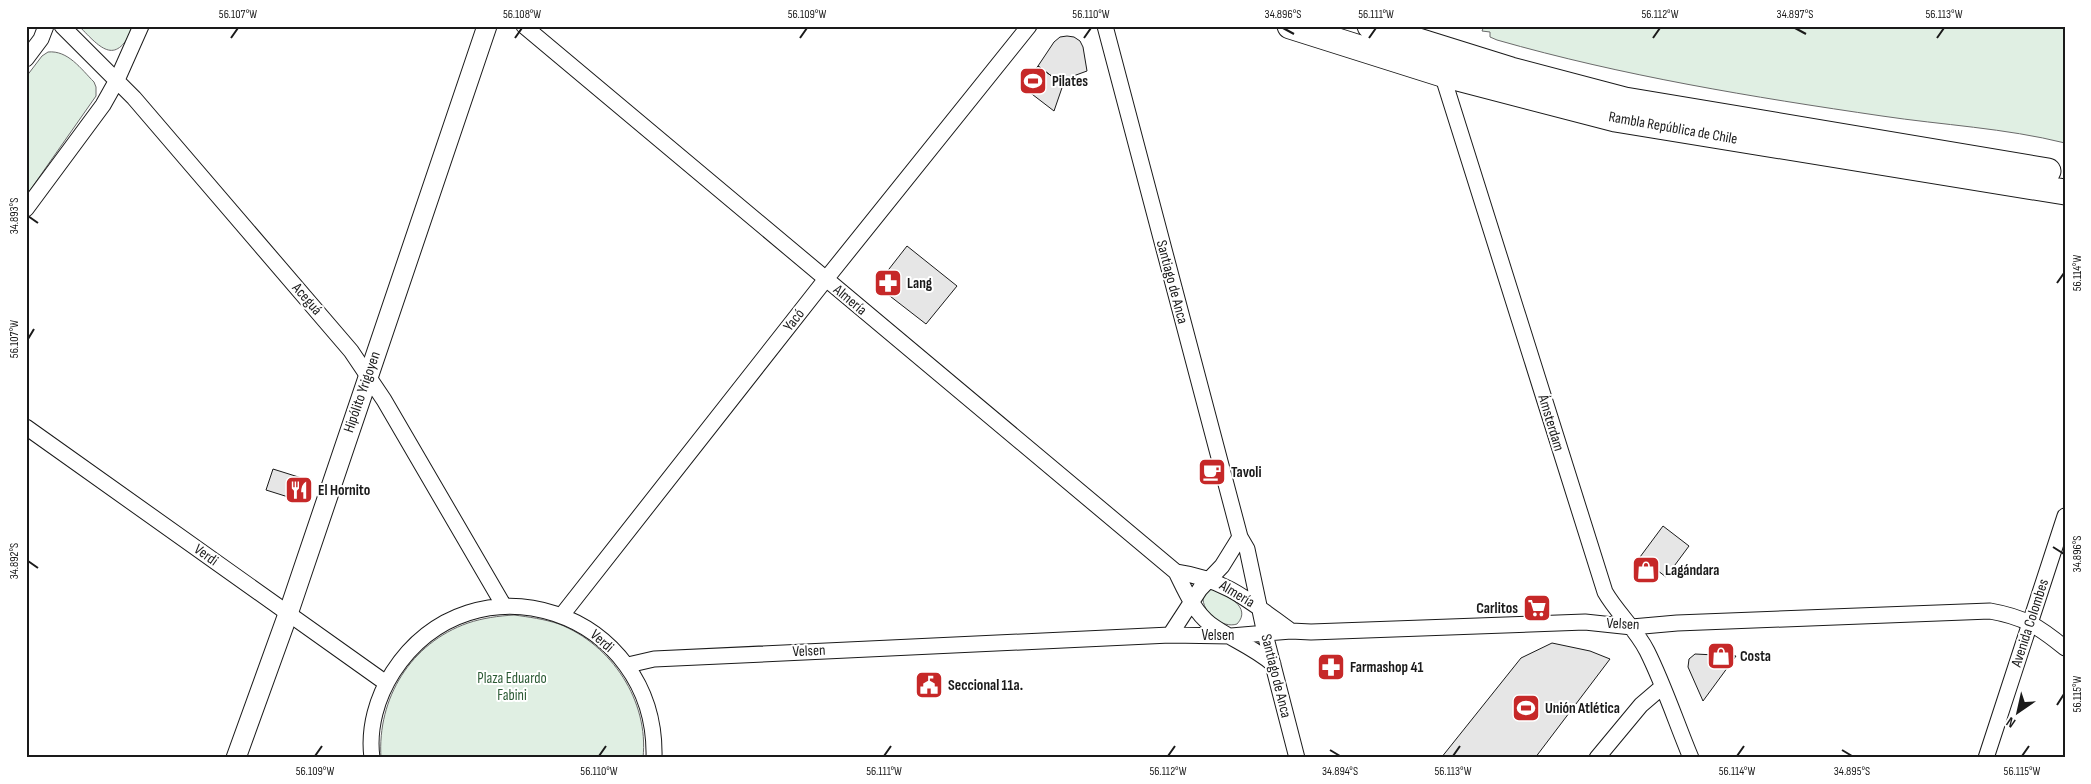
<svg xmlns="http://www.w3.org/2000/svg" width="2091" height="784" viewBox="0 0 2091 784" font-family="'Sofia Sans Condensed',sans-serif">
<rect width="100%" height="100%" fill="#fff"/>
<path fill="#e0efe3" stroke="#6a6a6a" d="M79 26H134C116 66 102 50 79 26Z
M1484 26H2065V143C2005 128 1942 125 1882 116 1752 97 1623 76 1497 40L1490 37V32L1482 31Z
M48 52C68 50 81 69 94 82L96 87V96L26 196V77L42 56Z
M1213 589C1225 594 1253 607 1237 624 1222 629 1202 612 1203 597L1207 590Z
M514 615C529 617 544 619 559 624 612 645 649 701 643 758H381C377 698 411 643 468 623 483 618 498 616 514 615Z"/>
<path fill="#e6e6e6" stroke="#1a1a1a" d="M1067 36 1074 37 1080 41 1083 47 1087 71 1065 79 1061 83 1038 66 1054 42 1060 37Z
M1038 66 1061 83 1065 79 1054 111 1024 88V83Z
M907 246 957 286 926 324 886 293 882 278Z
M273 469 308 480 301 501 266 490Z
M1663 526 1689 546 1666 577 1640 557Z
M1552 643 1590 651 1610 659 1535 758H1441L1521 658Z
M1695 654 1736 656 1703 701 1688 667 1689 659Z"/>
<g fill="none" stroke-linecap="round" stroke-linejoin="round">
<g stroke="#1a1a1a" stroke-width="17">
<path id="minor" d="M62 26 134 98 351 351 384 400 504 606
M524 26 1176 572C1185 590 1194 612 1210 624 1230 639 1252 646 1273 664
M1105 26 1240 537 1247 549 1265 634 1297 758
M26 59 41 39 46 26
M1442 74 1605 592C1617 613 1636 629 1647 651 1664 685 1676 722 1691 758
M26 209 103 105 117 80 141 26
M26 427 386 683
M1176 572C1226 579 1252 603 1291 631
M562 615 826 279 1029 26
M1170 635 1200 589 1222 566 1240 537
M628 665 654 659 1170 635 1231 636 1291 631 1311 632 1585 622 1632 627 1677 623 1990 611C2024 617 2038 626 2065 648
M372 758C368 728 377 697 393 672 473 549 658 611 654 758
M1597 758 1641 705 1662 687
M1986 758 2065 516"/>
</g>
<g stroke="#1a1a1a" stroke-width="21">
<path id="tertiary" d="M236 758 288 614 487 26"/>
</g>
<g stroke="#1a1a1a" stroke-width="27">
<path id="primary" d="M1290 26 1442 74 1615 119 2065 192
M1370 26 1511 70 1625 100 2048 171"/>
</g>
<use href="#minor" stroke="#fff" stroke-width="15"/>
<use href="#tertiary" stroke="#fff" stroke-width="19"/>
<use href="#primary" stroke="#fff" stroke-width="25"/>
</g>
<path fill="none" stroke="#1a1a1a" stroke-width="2" d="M1283 28 1294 34M1795 28 1806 34M231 38 238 28M515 38 522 28M800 38 807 28M1084 38 1091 28M1369 38 1376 28M1653 38 1660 28M1937 38 1944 28M28 216 38 223M2057 283 2064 273M28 339 34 329M2053 547 2064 554M28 561 38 568M2057 705 2064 694M1330 750 1340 756M1842 750 1852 756M315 756 322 746M599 756 606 746M884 756 891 746M1168 756 1175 746M1453 756 1460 746M1737 756 1744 746M2022 756 2029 746"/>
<defs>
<g id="stadium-square" transform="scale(1.4375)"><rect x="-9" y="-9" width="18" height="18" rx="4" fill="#c62828" stroke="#fff"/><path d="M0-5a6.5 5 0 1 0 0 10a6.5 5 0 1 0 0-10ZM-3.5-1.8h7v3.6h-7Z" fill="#fff"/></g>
<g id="pharmacy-square" transform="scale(1.4375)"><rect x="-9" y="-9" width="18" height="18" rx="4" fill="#c62828" stroke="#fff"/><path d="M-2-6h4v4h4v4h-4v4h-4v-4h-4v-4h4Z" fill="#fff"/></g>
<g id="cafe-square" transform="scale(1.4375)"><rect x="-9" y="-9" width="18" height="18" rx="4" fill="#c62828" stroke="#fff"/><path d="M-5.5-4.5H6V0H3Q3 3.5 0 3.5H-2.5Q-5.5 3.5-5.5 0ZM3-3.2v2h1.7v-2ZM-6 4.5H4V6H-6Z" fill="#fff"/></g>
<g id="restaurant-square" transform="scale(1.4375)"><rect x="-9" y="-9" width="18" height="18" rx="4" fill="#c62828" stroke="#fff"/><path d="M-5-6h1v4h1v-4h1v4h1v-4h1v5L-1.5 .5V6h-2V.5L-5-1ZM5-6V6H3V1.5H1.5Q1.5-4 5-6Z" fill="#fff"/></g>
<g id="shop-square" transform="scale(1.4375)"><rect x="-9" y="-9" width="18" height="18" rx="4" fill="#c62828" stroke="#fff"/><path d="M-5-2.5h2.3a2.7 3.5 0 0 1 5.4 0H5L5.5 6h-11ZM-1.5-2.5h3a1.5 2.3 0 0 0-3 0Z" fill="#fff"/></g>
<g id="supermarket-square" transform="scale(1.4375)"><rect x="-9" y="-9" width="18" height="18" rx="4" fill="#c62828" stroke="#fff"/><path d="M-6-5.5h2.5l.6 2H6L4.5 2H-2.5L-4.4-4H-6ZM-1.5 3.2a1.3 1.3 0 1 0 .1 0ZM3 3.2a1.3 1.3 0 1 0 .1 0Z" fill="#fff"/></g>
<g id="civic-square" transform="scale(1.4375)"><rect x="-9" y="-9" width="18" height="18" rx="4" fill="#c62828" stroke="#fff"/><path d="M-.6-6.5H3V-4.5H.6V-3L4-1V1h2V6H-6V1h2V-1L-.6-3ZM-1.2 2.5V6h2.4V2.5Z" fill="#fff"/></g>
</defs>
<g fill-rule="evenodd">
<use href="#stadium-square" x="1033" y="81"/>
<use href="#pharmacy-square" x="888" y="283"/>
<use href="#cafe-square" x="1212" y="472"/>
<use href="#restaurant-square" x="299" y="490"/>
<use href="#shop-square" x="1646" y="570"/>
<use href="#supermarket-square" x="1537" y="608"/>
<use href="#shop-square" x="1721" y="656"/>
<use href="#pharmacy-square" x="1331" y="667"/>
<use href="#civic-square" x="929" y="685"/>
<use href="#stadium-square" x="1526" y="708"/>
</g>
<g text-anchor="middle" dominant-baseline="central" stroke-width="4" stroke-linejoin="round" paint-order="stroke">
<g font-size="15" font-weight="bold" fill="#1a1a1a" stroke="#fff" text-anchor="start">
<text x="1052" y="81">Pilates</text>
<text x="907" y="283">Lang</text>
<text x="1231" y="472">Tavoli</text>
<text x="318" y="490">El Hornito</text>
<text x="1665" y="570">Lagándara</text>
<text x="1518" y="608" text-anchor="end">Carlitos</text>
<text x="1740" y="656">Costa</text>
<text x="1350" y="667">Farmashop 41</text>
<text x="948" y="685">Seccional 11a.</text>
<text x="1545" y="708">Unión Atlética</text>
</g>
<g font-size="15" fill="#1a1a1a" stroke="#fff">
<text transform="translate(1673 128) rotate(10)">Rambla República de Chile</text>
<text transform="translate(1172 282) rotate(75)">Santiago de Anca</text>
<text transform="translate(307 299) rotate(49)">Aceguá</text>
<text transform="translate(850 300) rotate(40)">Almería</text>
<text transform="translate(794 320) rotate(-52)">Yacó</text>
<text transform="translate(362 392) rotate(-71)">Hipólito Yrigoyen</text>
<text transform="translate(1551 423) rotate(73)">Ámsterdam</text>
<text transform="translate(206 555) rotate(36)">Verdi</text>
<text transform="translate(1237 594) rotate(31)">Almería</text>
<text transform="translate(2030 623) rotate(-72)">Avenida Colombes</text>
<text transform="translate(1623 624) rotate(3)">Velsen</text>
<text x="1218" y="635">Velsen</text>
<text transform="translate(602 641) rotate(41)">Verdi</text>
<text transform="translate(809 651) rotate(-3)">Velsen</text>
<text transform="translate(1276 676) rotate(76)">Santiago de Anca</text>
</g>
<g font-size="15" fill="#2b5a34" stroke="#fff">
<text x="512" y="678">Plaza Eduardo<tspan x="512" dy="17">Fabini</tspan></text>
</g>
</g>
<rect width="2091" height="784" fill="none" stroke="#ffffff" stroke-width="55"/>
<g transform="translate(2018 712) rotate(214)" stroke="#ffffff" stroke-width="4" paint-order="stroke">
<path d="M0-4L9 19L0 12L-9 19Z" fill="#1a1a1a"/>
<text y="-8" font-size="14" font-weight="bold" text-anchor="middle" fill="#1a1a1a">N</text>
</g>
<rect x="28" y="28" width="2036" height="728" fill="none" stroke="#1a1a1a" stroke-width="2"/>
<g font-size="12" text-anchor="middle" fill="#1a1a1a">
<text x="238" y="18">56.107°W</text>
<text x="522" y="18">56.108°W</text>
<text x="807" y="18">56.109°W</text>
<text x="1091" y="18">56.110°W</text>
<text x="1283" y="18">34.896°S</text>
<text x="1376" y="18">56.111°W</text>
<text x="1660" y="18">56.112°W</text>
<text x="1795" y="18">34.897°S</text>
<text x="1944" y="18">56.113°W</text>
<text transform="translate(14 216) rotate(-90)" y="4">34.893°S</text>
<text transform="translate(2077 273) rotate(-90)" y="4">56.114°W</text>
<text transform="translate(14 339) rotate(-90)" y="4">56.107°W</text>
<text transform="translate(2077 554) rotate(-90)" y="4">34.896°S</text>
<text transform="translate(14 561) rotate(-90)" y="4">34.892°S</text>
<text transform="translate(2077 694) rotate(-90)" y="4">56.115°W</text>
<text x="315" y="775">56.109°W</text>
<text x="599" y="775">56.110°W</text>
<text x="884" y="775">56.111°W</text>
<text x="1168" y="775">56.112°W</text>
<text x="1340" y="775">34.894°S</text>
<text x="1453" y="775">56.113°W</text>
<text x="1737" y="775">56.114°W</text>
<text x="1852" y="775">34.895°S</text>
<text x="2022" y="775">56.115°W</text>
</g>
</svg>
